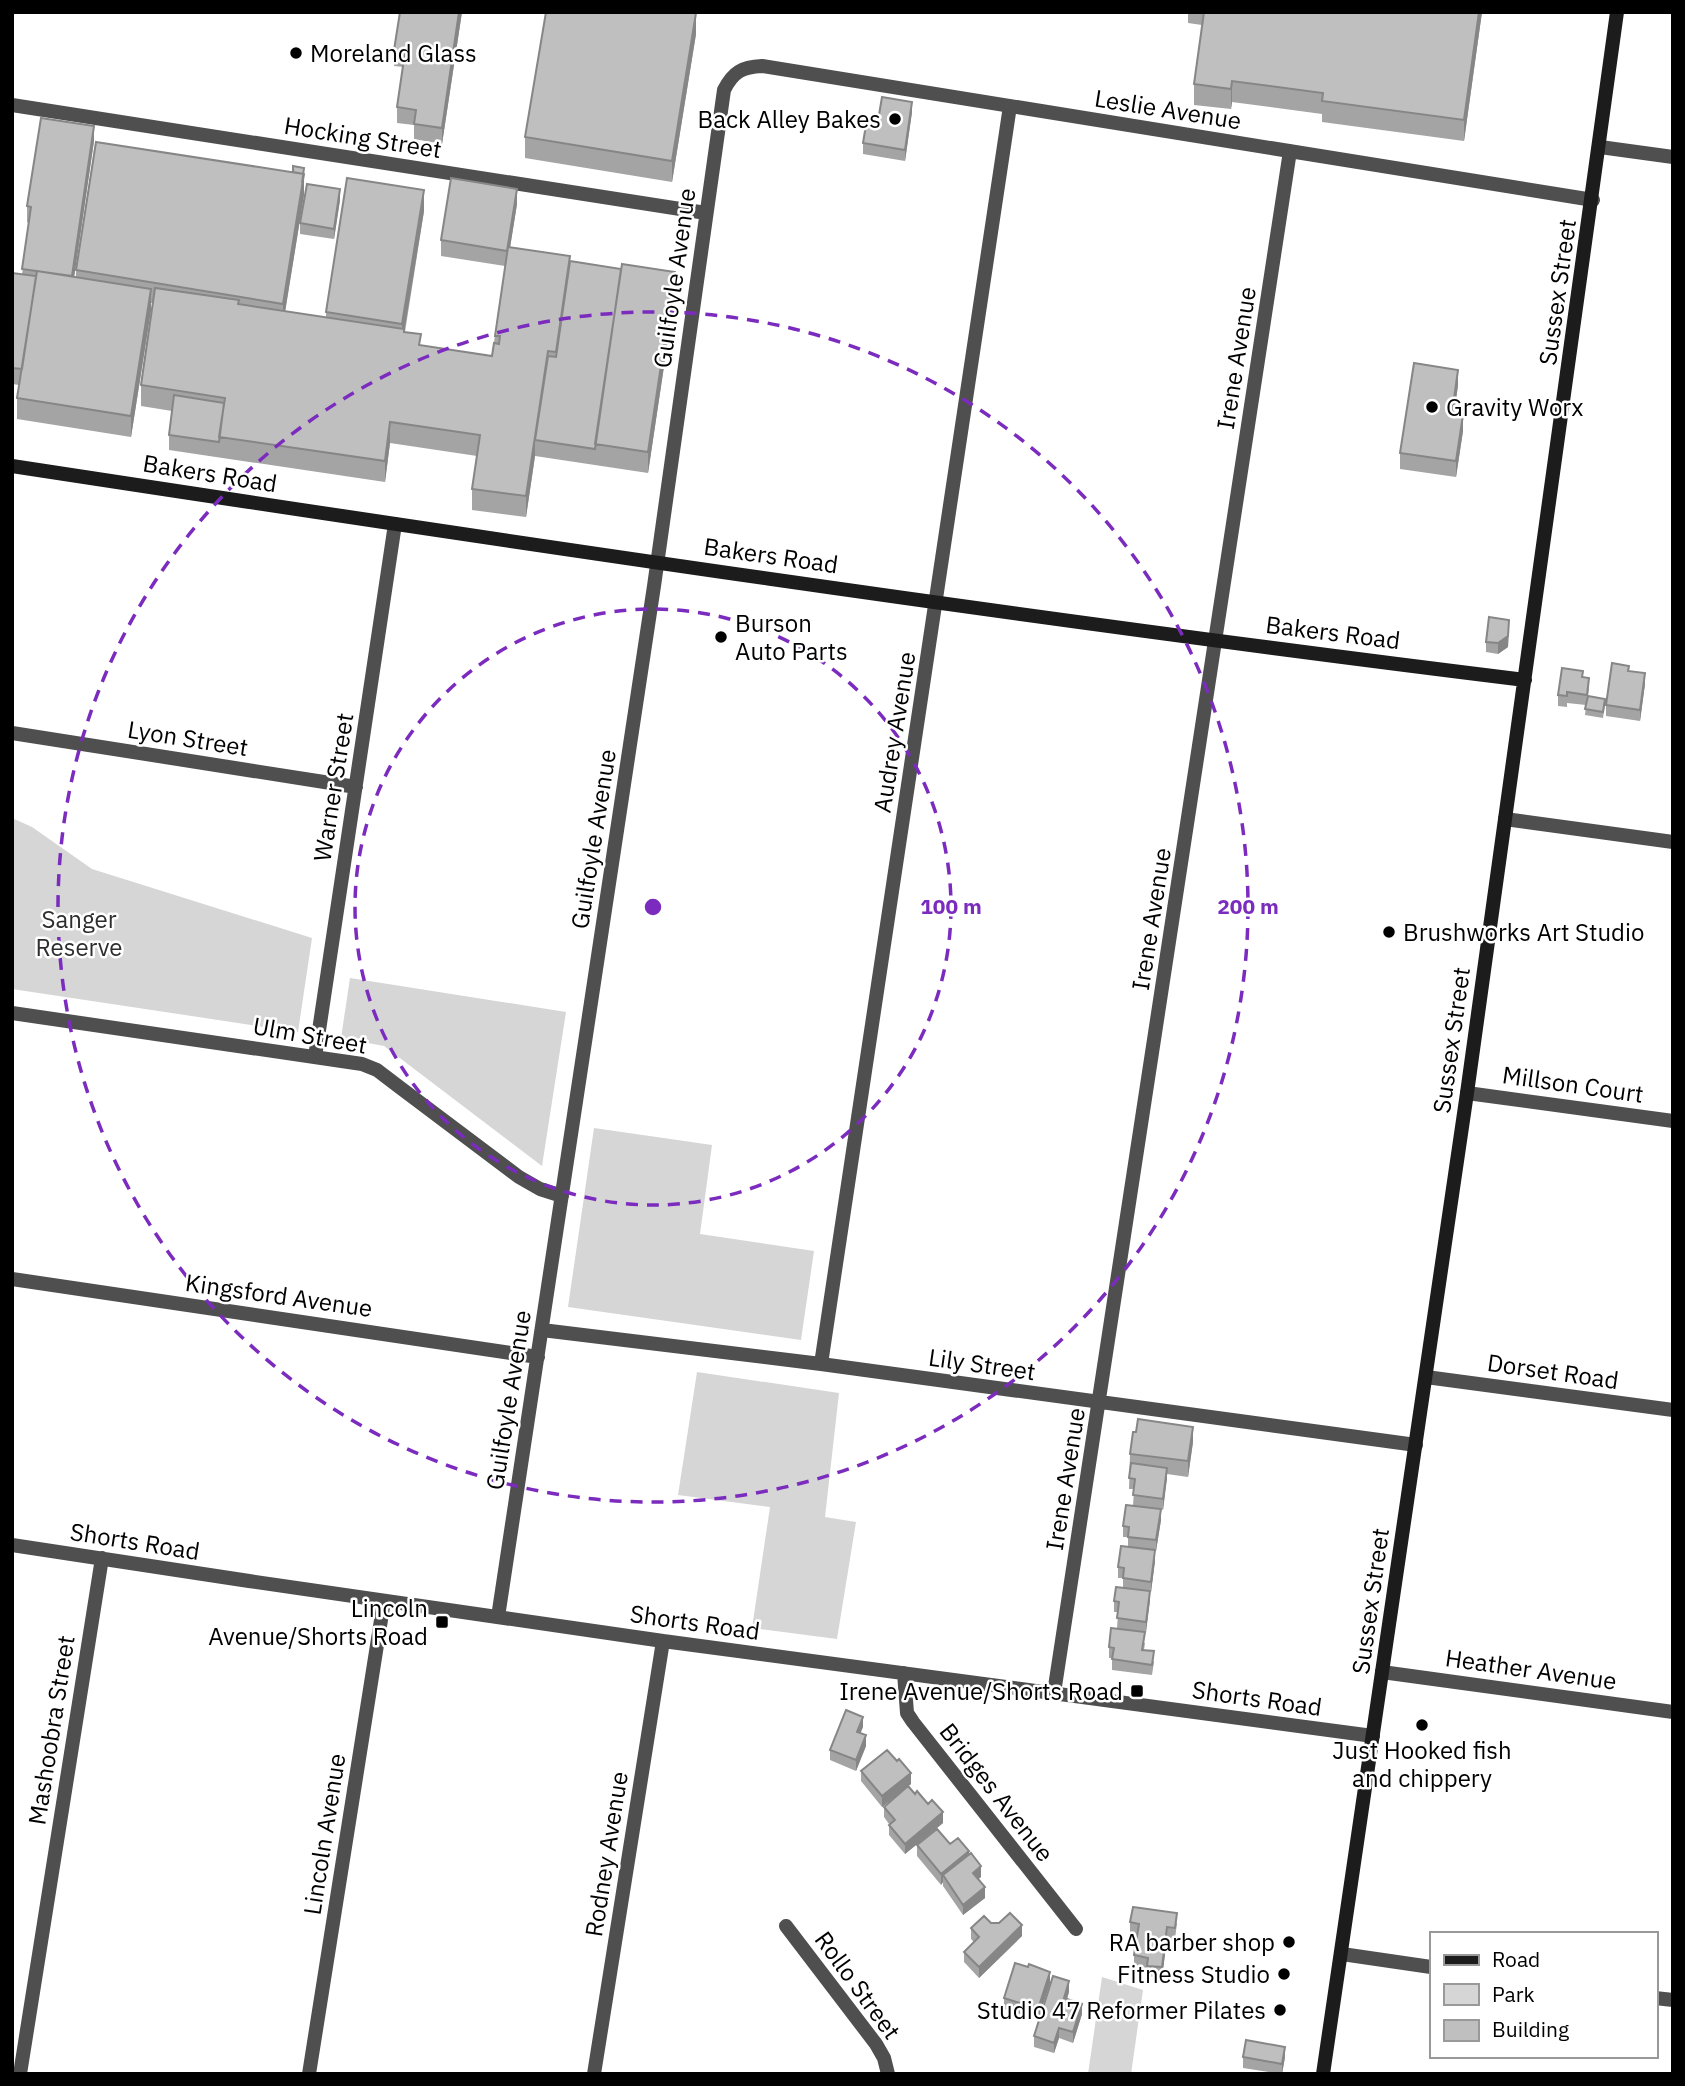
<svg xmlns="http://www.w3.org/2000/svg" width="1685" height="2086" viewBox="0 0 1685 2086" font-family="'IBM Plex Sans',sans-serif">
<rect width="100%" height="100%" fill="#fff"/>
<path fill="#d6d6d6" d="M12 818 32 827 92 869 312 938 298 1032 12 989Z
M350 978 566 1012 542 1166 384 1046 341 1038Z
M594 1128 712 1145 700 1234 814 1251 801 1340 568 1307Z
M697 1372 839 1393 825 1517 856 1522 837 1639 752 1628 770 1507 678 1495Z
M1102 1977 1143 1990 1131 2074H1088Z"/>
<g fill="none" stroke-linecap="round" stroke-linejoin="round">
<path stroke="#4f4f4f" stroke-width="14" d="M12 105 706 213
M1600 147 1673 157
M12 733 356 787
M1505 819 1673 842
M12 1013 362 1064 377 1070 398 1086 519 1177 540 1189 562 1196
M315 1057 395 524
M1467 1093 1673 1121
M12 1279 538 1357
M542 1330 821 1364 1416 1445
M821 1364 1010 106
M1426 1377 1673 1410
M12 1545 249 1581 663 1641 1373 1736
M498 1617 654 586 724 90C733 72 742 67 762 66L1593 200
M1382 1672 1673 1712
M904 1673 907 1713 913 1722 1076 1929
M1054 1693 1290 151
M786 1926 876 2044 884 2058 888 2074
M1342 1954 1431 1967
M1655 1998 1673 2000
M20 2074 102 1558
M309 2074 384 1601
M594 2074 663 1641"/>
<path stroke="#1c1c1c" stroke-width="14" d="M12 466C516 543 1020 618 1525 680
M1323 2074 1467 1093 1617 12"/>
</g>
<path fill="#a4a4a4" d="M462 12 442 144 414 139V125L397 123V107L403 67 394 66V50Z
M1188 12H1482L1464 141 1322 122V114L1232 102 1231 109 1194 105V84L1202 25 1188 23Z
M696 34 672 182 525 158V137Z
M912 112 905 161 863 154V143L877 127Z
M94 141 74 277H76V270L304 174V195L285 311 326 317V312L424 211 405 332 421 346 492 356 505 266 441 256V240L517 204 510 247 570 261 675 293 648 473 535 456 526 517 472 510V489L477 456 390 443 385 482 169 450V435L172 411 141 406V385L153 303H151V310L131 437 17 419V398L19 385 12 384V273L22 274 29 223 27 222V206Z
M340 200 334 239 300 234V223Z
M1458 385 1454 414 1463 431 1456 477 1400 469V453Z
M1509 631 1508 647 1498 654 1486 652V642Z
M1629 671 1645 684 1640 721 1606 716V705Z
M1583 677 1589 688 1588 696 1605 704 1603 718 1585 715 1586 705 1567 703V707L1558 706V695Z
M1193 1442 1188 1477 1167 1474 1163 1510 1161 1509V1520L1156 1551H1155V1561L1151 1592H1150L1146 1632 1119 1629 1145 1643 1144 1650 1154 1662 1152 1675 1112 1670V1658H1109V1647L1117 1629 1118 1612H1114V1601L1123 1587V1578H1118V1567L1128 1547V1537H1123V1526L1133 1506 1134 1489H1129L1130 1454Z
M863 1727 860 1733 866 1746 856 1771 830 1760V1750Z
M897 1761 911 1784 882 1807 861 1781V1771Z
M915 1794 943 1823 905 1854 889 1835V1824L884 1817V1807Z
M950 1844 969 1855 981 1877 978 1879 985 1898 963 1915 943 1886V1882L941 1885 917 1856V1845Z
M1130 1922 1177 1923 1175 1939 1167 1938 1162 1978 1147 1976V1968L1134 1966V1955L1137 1934 1130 1933Z
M991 1923 1022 1936 979 1978 964 1962V1952L974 1942 971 1939V1928Z
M1050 1983 1038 2020 1004 2009V1998Z
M1069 1992 1067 1999 1082 2014 1073 2043 1059 2038 1054 2053 1034 2047V2036Z
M1243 2057H1285L1282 2074 1243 2068Z"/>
<path fill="#868686" d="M459 12H462L442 144V128Z
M1479 12H1482L1464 141V120Z
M696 13V34L672 182V161Z
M1232 81V102L1231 109V89Z
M912 102V112L905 161V150Z
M94 126V141L72 292V276Z
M304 168V195L283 325V304Z
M340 189V200L334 239V229Z
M517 189V204L507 267V251Z
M424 190V211L402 345V324Z
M675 272V293L648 473V452Z
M151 289V310L131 437V416Z
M548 351V372L535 440V456L526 517V496Z
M1458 370V385L1452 429V413Z
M1463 415V431L1456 477V461Z
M390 422V443L385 482V461Z
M1509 620 1508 647 1498 654V643Z
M1645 673V684L1640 721V710Z
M1193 1427V1442L1188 1477V1461Z
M1167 1468V1479L1163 1510V1499Z
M1161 1509V1520L1156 1551V1540Z
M1155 1550V1561L1151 1592V1582Z
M1150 1591V1601L1146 1632V1622Z
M863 1717V1727L857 1742V1732Z
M866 1735V1746L856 1771V1760Z
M911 1773V1784L882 1807V1796Z
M943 1812V1823L905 1854V1844Z
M969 1851V1862L943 1875V1882L941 1885V1874Z
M981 1866V1877L973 1883V1873Z
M985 1887V1898L963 1915V1905Z
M1022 1925V1936L979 1978V1967Z
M1167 1927V1938L1162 1978V1967Z
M1050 1972V1983L1038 2020V2009Z
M1069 1981V1992L1064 2008V1998Z
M1082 2004V2014L1073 2043V2032Z
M1059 2028V2038L1054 2053V2043Z
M1285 2047V2057L1282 2074V2064Z"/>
<path fill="#bfbfbf" stroke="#868686" stroke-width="2" d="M400 12H459L442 128 414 124 416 110 397 107 405 52 394 50Z
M546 12H688L696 13 672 161 525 137Z
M1204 12H1479L1464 120 1322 101 1323 93 1232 81 1231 89 1194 84Z
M882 97 912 102 905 150 863 143 866 125 877 127Z
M41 118 94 126 72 276 22 269 31 207 27 206Z
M96 142 304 174 283 304 76 270Z
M293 166 304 168 302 183 304 174 293 172Z
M347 178 424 190 402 324 326 312Z
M451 178 517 189 507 251 441 240Z
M307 184 340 189 334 229 300 223Z
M508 247 570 256 556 352 548 351 526 496 472 489 480 435 390 422 385 461 219 437 225 398 141 385 155 288 239 300 238 304 404 329V332L421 334 419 345 492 356 494 343 499 344 500 336H495Z
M570 261 621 269 595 449 535 440 548 356 556 357Z
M622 264 675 272 648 452 595 444Z
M37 271 151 289 131 416 17 398Z
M12 273 36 276 22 369 12 368Z
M1414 363 1458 370 1452 413 1463 415 1456 461 1400 453Z
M174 395 224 403 219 442 169 435Z
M1489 617 1509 620 1508 636 1498 643 1486 642Z
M1612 663 1629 666 1628 671 1645 673 1640 710 1606 705Z
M1562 668 1583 671 1582 677 1589 678 1587 695 1567 692V696L1558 695Z
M1588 696 1605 699 1603 712 1585 709Z
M1138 1419 1193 1427 1188 1461 1130 1454 1133 1432H1136Z
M1131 1463 1167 1468 1163 1499 1133 1495 1135 1479 1129 1478Z
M1126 1505 1161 1509 1156 1540 1128 1537 1129 1527 1123 1526Z
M1121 1546 1155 1550 1151 1582 1123 1578 1124 1568 1118 1567Z
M1116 1587 1150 1591 1146 1622 1117 1618 1119 1602 1114 1601Z
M1111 1628 1145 1632 1142 1650 1154 1651 1152 1665 1112 1659 1114 1648 1109 1647Z
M846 1710 863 1717 857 1732 866 1735 856 1760 830 1750Z
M887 1750 897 1761 899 1759 911 1773 882 1796 861 1771Z
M908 1786 915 1794 917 1791 928 1804 932 1800 943 1812 905 1844 889 1825 895 1820 884 1807Z
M937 1829 950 1844 958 1838 969 1851 941 1874 917 1845Z
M971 1853 981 1866 973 1873 985 1887 963 1905 943 1875Z
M1133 1907 1177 1913 1175 1928 1167 1927 1162 1967 1147 1966 1148 1958 1134 1955 1139 1924 1130 1922Z
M1010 1913 1022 1925 979 1967 964 1952 979 1937 971 1928 984 1916 991 1923H999Z
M1015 1963 1028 1967 1029 1964 1050 1972 1038 2009 1004 1998Z
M1053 1976 1069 1981 1064 1998 1082 2004 1073 2032 1059 2028 1054 2043 1034 2036Z
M1246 2040 1285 2047 1282 2064 1243 2057Z"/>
<g fill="none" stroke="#7b2cbf" stroke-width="3.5" stroke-dasharray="12 9">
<circle cx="653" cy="907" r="298"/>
<circle cx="653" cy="907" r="595"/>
</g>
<g fill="#000" stroke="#fff" stroke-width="2.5">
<circle cx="296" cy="53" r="7"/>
<circle cx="895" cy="119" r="7"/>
<circle cx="1432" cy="407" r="7"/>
<circle cx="721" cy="637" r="7"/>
<circle cx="1389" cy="932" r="7"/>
<rect x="435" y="1615" width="14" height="14" rx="3.5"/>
<rect x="1130" y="1684" width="14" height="14" rx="3.5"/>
<circle cx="1422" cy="1725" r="7"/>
<circle cx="1289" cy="1942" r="7"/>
<circle cx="1284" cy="1974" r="7"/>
<circle cx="1280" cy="2010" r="7"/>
</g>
<g text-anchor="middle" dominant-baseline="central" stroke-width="5" stroke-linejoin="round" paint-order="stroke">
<g font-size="24" fill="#000" stroke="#fff" text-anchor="end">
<text x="310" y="53" text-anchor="start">Moreland Glass</text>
<text x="881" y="119">Back Alley Bakes</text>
<text x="1446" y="407" text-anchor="start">Gravity Worx</text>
<text x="735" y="623" text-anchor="start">Burson<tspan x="735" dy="28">Auto Parts</tspan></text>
<text x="1403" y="932" text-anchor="start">Brushworks Art Studio</text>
<text x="428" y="1608">Lincoln<tspan x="428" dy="28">Avenue/Shorts Road</tspan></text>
<text x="1123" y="1691">Irene Avenue/Shorts Road</text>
<text x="1422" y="1750" text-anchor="middle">Just Hooked fish<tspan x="1422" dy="28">and chippery</tspan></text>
<text x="1275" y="1942">RA barber shop</text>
<text x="1270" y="1974">Fitness Studio</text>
<text x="1266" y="2010">Studio 47 Reformer Pilates</text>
</g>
<g font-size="24" fill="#000" stroke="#fff">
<text transform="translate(1168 109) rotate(9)">Leslie Avenue</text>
<text transform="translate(363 137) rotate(9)">Hocking Street</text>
<text transform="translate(674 278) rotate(-82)">Guilfoyle Avenue</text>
<text transform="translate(1557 292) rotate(-82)">Sussex Street</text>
<text transform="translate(1236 358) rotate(-81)">Irene Avenue</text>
<text transform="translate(210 473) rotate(9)">Bakers Road</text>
<text transform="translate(771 555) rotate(8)">Bakers Road</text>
<text transform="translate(1333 632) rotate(7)">Bakers Road</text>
<text transform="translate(894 732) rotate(-81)">Audrey Avenue</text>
<text transform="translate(188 738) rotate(9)">Lyon Street</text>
<text transform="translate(333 787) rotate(-81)">Warner Street</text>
<text transform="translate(593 839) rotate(-81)">Guilfoyle Avenue</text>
<text transform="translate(1151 919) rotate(-81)">Irene Avenue</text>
<text transform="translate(310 1035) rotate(10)">Ulm Street</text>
<text transform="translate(1451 1040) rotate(-82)">Sussex Street</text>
<text transform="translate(1573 1084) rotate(8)">Millson Court</text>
<text transform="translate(279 1295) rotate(8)">Kingsford Avenue</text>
<text transform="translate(982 1364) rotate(8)">Lily Street</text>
<text transform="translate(1553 1371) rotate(8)">Dorset Road</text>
<text transform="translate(508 1400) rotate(-81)">Guilfoyle Avenue</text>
<text transform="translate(1065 1479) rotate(-81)">Irene Avenue</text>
<text transform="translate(135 1541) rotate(9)">Shorts Road</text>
<text transform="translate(1370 1601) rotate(-82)">Sussex Street</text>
<text transform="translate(695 1622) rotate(8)">Shorts Road</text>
<text transform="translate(1531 1669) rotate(8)">Heather Avenue</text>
<text transform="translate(1257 1698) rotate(8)">Shorts Road</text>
<text transform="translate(51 1730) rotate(-81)">Mashoobra Street</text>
<text transform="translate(997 1792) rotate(52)">Bridges Avenue</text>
<text transform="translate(324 1834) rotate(-81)">Lincoln Avenue</text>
<text transform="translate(606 1854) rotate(-81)">Rodney Avenue</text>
<text transform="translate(858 1985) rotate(54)">Rollo Street</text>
</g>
<g font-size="24" fill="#2d2d2d" stroke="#fff">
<text x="79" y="919">Sanger<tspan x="79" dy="28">Reserve</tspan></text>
</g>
</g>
<circle cx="653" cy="907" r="10" fill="#7b2cbf" stroke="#fff" stroke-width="3.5"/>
<g font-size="21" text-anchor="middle" font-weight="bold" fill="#7b2cbf" stroke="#fff" stroke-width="5" stroke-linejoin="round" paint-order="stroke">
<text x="951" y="914">100 m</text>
<text x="1248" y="914">200 m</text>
</g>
<rect width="1685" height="2086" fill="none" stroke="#000000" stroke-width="28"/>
<rect x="1430" y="1932" width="228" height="126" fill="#ffffff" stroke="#999999" stroke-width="2"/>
<rect x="1444" y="1955" width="35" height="10" fill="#1c1c1c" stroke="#999999" stroke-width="2"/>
<text x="1492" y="1967" font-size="21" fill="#000000">Road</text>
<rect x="1444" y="1984" width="35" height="21" fill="#d6d6d6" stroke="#999999" stroke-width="2"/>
<text x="1492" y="2002" font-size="21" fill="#000000">Park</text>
<rect x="1444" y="2020" width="35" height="21" fill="#bfbfbf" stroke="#999999" stroke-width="2"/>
<text x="1492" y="2037" font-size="21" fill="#000000">Building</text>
</svg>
